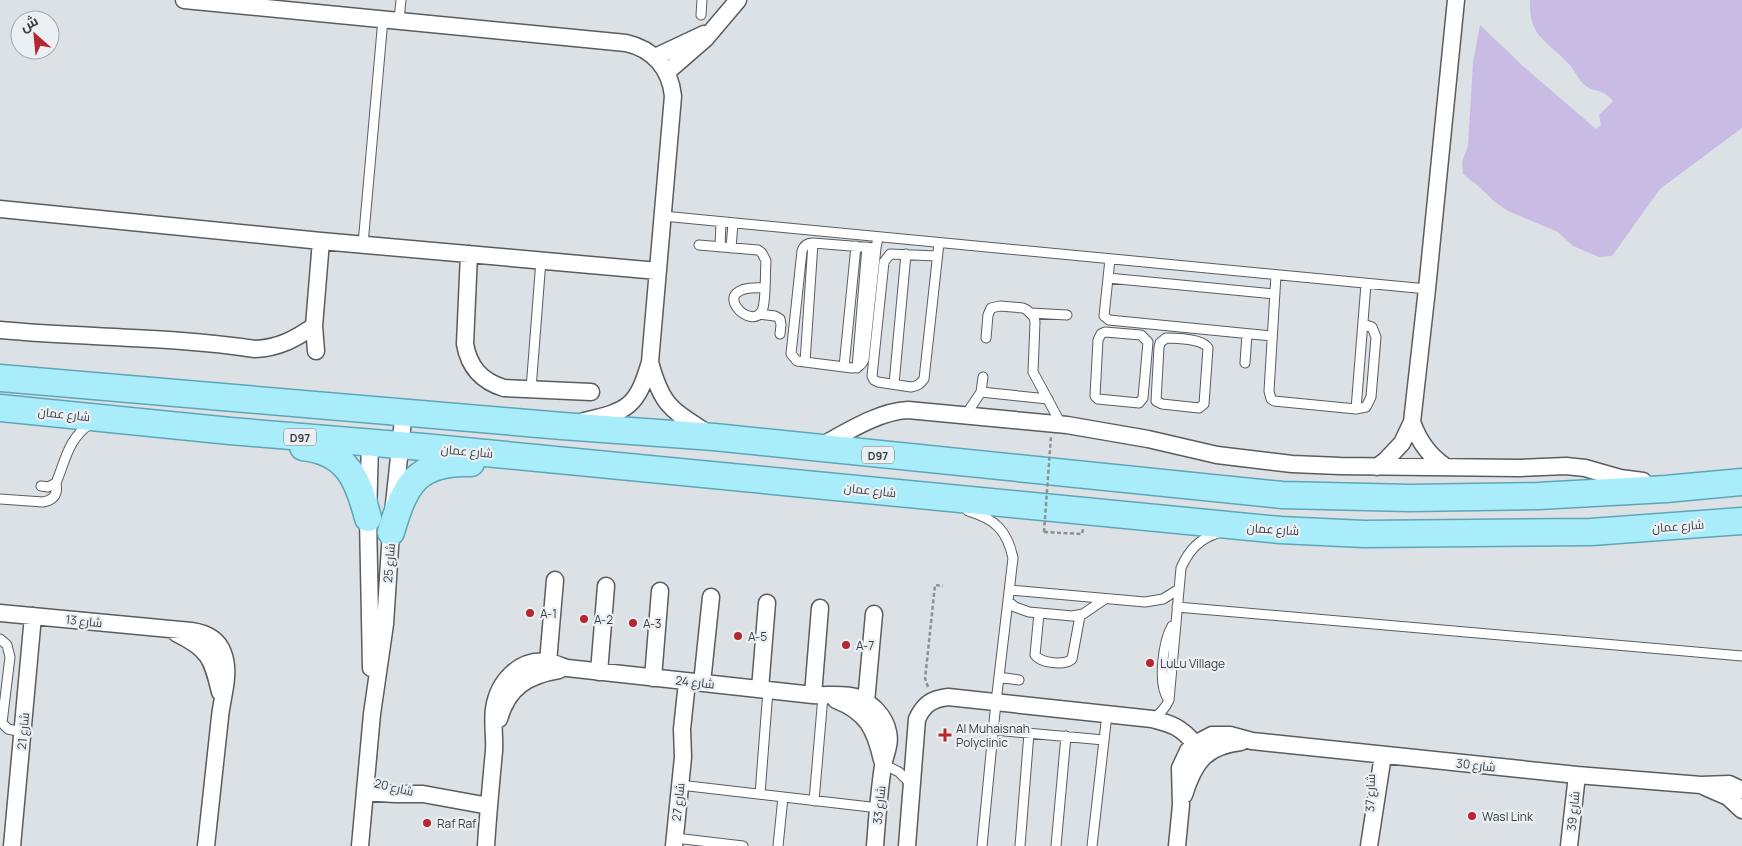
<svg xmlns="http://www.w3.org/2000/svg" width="1742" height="846" viewBox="0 0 1742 846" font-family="Manrope,Cairo,sans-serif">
<rect width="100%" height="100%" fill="#dce1e5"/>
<path fill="#c8bce5" d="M1530 0H1742V128L1660 189 1612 256 1599 257 1573 246 1558 232 1508 211 1495 202 1477 185 1463 174 1462 162 1468 146 1473 62 1480 25 1524 67 1596 129 1601 125 1599 115 1613 101C1602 88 1596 93 1586 86 1579 81 1575 71 1569 64 1548 41 1528 37 1530 0Z"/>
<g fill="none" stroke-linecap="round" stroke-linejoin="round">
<g stroke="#595d61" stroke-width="11">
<path id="service" d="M701 15 702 0
M399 20 401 0
M663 216 1427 289
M363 244 383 19
M699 245 758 250 762 253 766 261C765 274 766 296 763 308 755 337 701 284 764 288
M720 247 721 222
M731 248 733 223
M876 248 813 243C807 243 804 245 802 251L791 354 797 361 852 368C858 368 861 366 864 360L876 248 878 237
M937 256 890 254 884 262 872 376 874 380 878 382 911 387C918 386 920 384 924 379L939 243
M1110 259 1104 316 1109 320 1272 336
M1276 275 1269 391 1271 399 1274 401 1356 409 1366 407 1371 397 1376 337 1372 327 1363 324
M1108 278 1275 294
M1031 313 1067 315
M759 314 775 316 780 319 781 325 780 334
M1105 332 1141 335 1148 342 1143 398 1139 403 1098 399 1095 396 1098 340 1101 334Z
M986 338 988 315 991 308 1000 306 1023 308 1027 310 1034 317 1035 322 1033 372 1061 424
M1166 338C1176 338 1203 339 1208 348L1204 404 1199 408 1162 404 1156 401 1159 347 1160 343Z
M805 362 813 243
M1245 363 1247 334
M844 367 856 246
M857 368 867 247
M894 384 906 254
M531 389 541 260
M981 392 1048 399
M1356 409 1366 284
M965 416 981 392 983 377
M41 486 48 487 56 483C66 459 68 439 91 423
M0 499 43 502C54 500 58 494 56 483
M968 511C995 519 1007 530 1013 558L996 702 982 846
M1010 590 1145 602 1163 599 1179 589
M1009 602 1015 607 1029 612 1072 616 1083 614 1105 599
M1177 607 1742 656
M1039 613 1035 655C1041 663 1064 666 1072 659L1080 616
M0 639 7 645 10 657 2 723 8 729 22 732
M999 677 1019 680
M1169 700C1157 686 1163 642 1172 626
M1152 719C1160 714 1165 709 1169 700L1181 568C1189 550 1199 539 1218 533
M994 730 1104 740
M883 764 899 772 911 784
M680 785 879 808
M760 794 768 690
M814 801 823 696
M675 838 743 846
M778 846 783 797
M1020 846 1029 733
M1056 846 1066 736
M1092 846 1107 714"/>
</g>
<g stroke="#595d61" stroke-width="19">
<path id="minor" d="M184 0 626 43C653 49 670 68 673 96L650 362C637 407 628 411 584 421
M655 57 704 34
M667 72 705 39 738 0
M0 209 321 241 658 271
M469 254 465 344C469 367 481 381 504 388L591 392
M0 330C85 338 171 336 255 349 279 348 295 339 314 326
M316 351 314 326 321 241
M650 362C662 407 672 410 709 434
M1412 422C1419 442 1429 456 1446 467
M370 443 368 518 371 668
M819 447C845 433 879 411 908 410L1067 425 1148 439 1217 455 1292 464 1340 466 1520 468 1566 466 1585 468 1620 478 1643 481
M1377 467 1386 460 1402 443 1412 422 1427 289 1456 0
M0 613 191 631C205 633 218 639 223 653 231 674 222 696 220 717 215 760 211 803 206 846
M176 633C209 649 212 658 220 692
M548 662 555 580
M599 672 606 586
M653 678 660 591
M702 683 711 597
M760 689 767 603
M813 695 820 608
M836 700C867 712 875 729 882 760
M866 702 874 614
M499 719C508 687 528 675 559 670
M1705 787 1728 797 1742 810
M365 792 395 794H423L489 806
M1184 795C1194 763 1205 746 1241 742
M12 846 33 616
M360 846 372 714 385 624 391 532 404 411
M486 846C488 814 491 783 494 751 495 737 492 722 494 709 498 682 519 658 548 662 554 663 561 666 567 668L813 695C828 696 845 693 859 698 873 704 885 717 888 732 891 744 885 754 883 766 879 792 877 819 875 846
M674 846 683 757 682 729 687 682
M907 846 917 719C924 704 932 699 948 697L1152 719C1172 724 1181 727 1195 744
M1177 846 1181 805 1180 768 1188 751 1195 744 1212 735H1230L1252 741 1577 775 1701 785 1729 784 1742 790
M1369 846 1383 755
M1569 846 1577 775"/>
</g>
<g stroke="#5da6b7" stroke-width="29">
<path id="primary" d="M0 378 562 426 714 437 1282 495 1410 498 1538 496 1666 489 1742 482
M0 408 230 431 423 447 1280 530 1364 534 1591 532 1742 521
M303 447C348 452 358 480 368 518
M391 532C405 485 416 461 471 463"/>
</g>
<path stroke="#8e9194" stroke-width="2.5" stroke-dasharray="4 2.5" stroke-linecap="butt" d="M1044 532 1082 534 1083 529
M928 687 925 678 926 670 935 585 943 586"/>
<use href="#service" stroke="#fff" stroke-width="9"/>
<use href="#minor" stroke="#fff" stroke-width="16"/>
<use href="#primary" stroke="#a9ecfa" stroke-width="26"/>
<path stroke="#8e9194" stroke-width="2.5" stroke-dasharray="4 2.5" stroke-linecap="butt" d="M1044 532 1051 436"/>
</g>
<g fill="#b7262e" stroke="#e9eff3" stroke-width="2">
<circle cx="530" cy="613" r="5"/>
<circle cx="584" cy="619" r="5"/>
<circle cx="633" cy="623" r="5"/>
<circle cx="738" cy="636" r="5"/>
<circle cx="846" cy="645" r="5"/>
<circle cx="1150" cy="663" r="5"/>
<path d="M942.5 727.5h5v5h5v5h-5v5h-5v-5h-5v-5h5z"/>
<circle cx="1472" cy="816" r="5"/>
<circle cx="427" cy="823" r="5"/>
</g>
<g text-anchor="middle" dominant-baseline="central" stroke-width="4.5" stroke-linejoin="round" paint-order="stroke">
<g fill="#e9eff3" stroke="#6f7275" stroke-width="1">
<rect x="284" y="428.5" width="32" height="17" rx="4"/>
<rect x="862" y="446.5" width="32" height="17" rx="4"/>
</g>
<g font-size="11" font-weight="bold" fill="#3b3d3f">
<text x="300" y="437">D97</text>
<text x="878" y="455">D97</text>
</g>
<g font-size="12" fill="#3b3d3f" stroke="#e9eff3">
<text transform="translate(64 414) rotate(6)">شارع عمان</text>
<text transform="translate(467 451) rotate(5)">شارع عمان</text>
<text transform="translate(870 490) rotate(6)">شارع عمان</text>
<text transform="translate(1678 526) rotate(-4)">شارع عمان</text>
<text transform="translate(1273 529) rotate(4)">شارع عمان</text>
<text transform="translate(389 563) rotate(-86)">شارع 25</text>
<text transform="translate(84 621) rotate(6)">شارع 13</text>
<text transform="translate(695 682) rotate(6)">شارع 24</text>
<text transform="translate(23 731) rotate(-85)">شارع 21</text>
<text transform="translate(1476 765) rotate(6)">شارع 30</text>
<text transform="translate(394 787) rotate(13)">شارع 20</text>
<text transform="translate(1370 793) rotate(-89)">شارع 37</text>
<text transform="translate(678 802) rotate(-84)">شارع 27</text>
<text transform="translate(879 805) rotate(-84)">شارع 33</text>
<text transform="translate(1573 811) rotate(-84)">شارع 39</text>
</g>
<g font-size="12" fill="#3b3d3f" stroke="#e9eff3" text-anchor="start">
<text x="540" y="613">A-1</text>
<text x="594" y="619">A-2</text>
<text x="643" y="623">A-3</text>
<text x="748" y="636">A-5</text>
<text x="856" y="645">A-7</text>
<text x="1160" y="663">LuLu Village</text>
<text x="956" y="728">Al Muhaisnah<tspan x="956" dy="14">Polyclinic</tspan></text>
<text x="1482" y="816">Wasl Link</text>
<text x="437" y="823">Raf Raf</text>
</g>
</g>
<g transform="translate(35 35) rotate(333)"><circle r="24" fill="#e9eff3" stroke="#a3a8ab"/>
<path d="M0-4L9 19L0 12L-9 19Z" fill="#b7262e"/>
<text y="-8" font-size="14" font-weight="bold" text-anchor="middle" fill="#3b3d3f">ش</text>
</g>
</svg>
